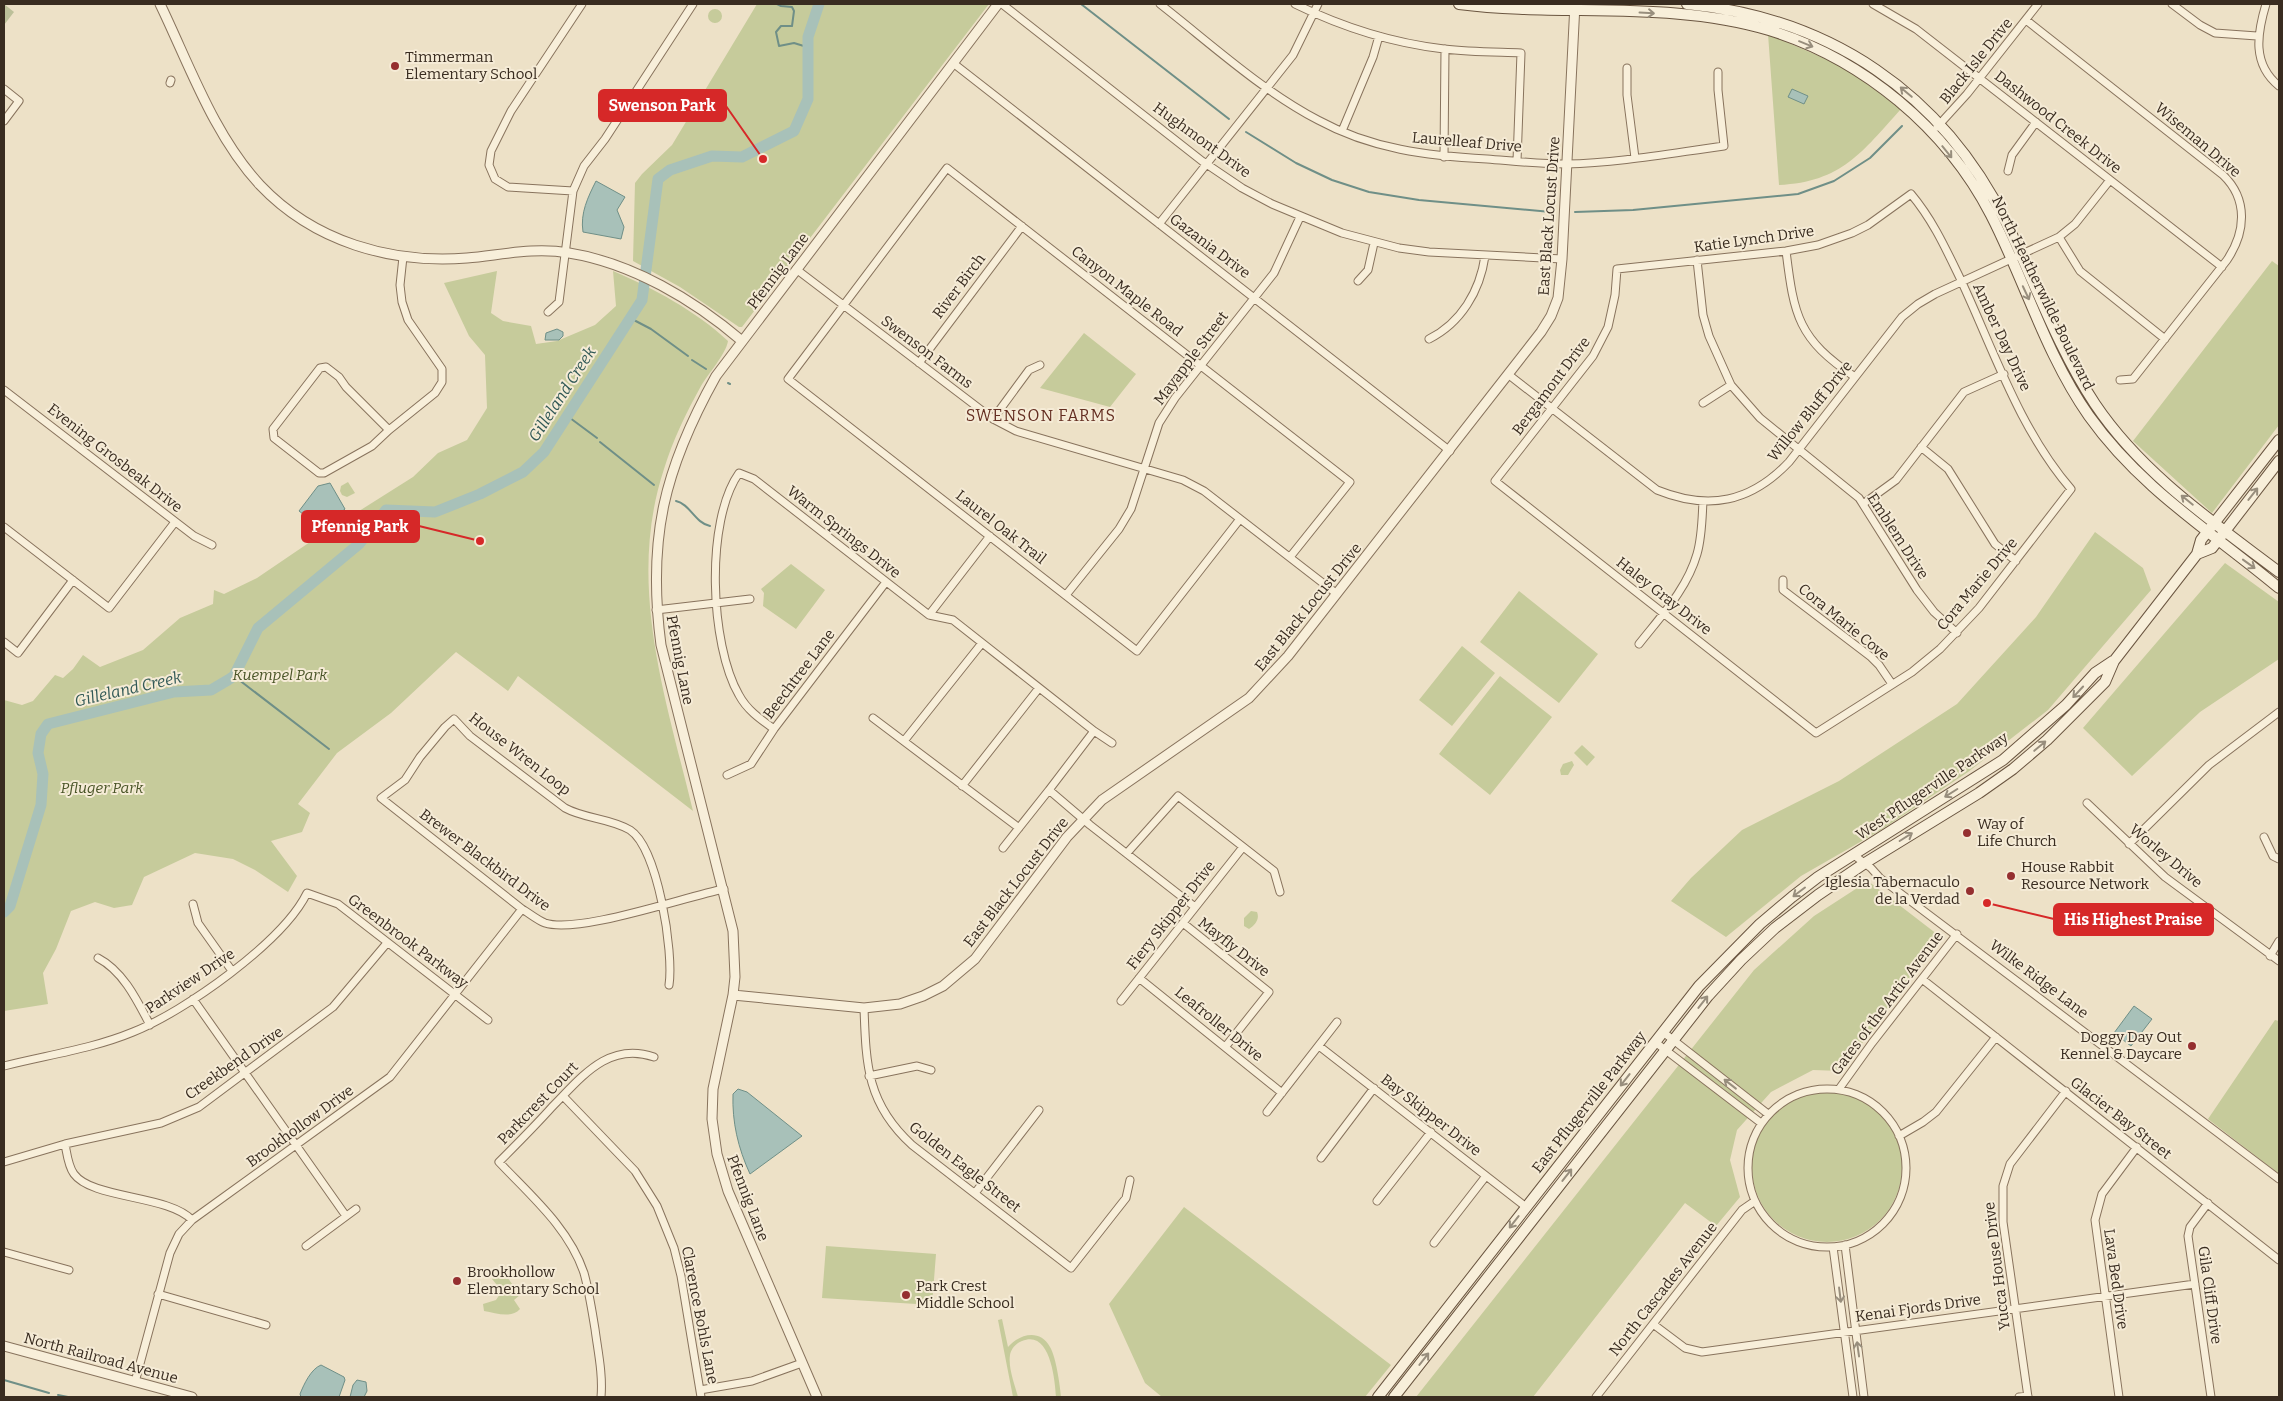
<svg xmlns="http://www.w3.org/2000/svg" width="2283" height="1401" viewBox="0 0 2283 1401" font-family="Bitter,serif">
<rect width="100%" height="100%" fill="#ede1c7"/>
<path fill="#c6cb9b" d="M757 4H989L742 327H739L680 287 633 261 635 183 642 174 672 145Z
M708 16a7 7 0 1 1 14 0a7 7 0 1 1-14 0Z
M1768 34 1844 67 1901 109C1862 152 1842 182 1779 185Z
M2272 261 2279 266V425L2212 513 2133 441Z
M497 271 491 313 503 321 531 326 536 344 557 341 595 325 616 306 613 271C653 288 696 311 728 341 726 354 708 374 701 386 686 413 673 440 664 469 626 584 666 699 693 811L518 676 508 691 456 652 391 713 337 753 298 804 310 813 302 832 271 841 297 876 288 892 255 870 233 859 195 853 144 877 132 905 114 908 95 902 71 911 56 949 43 973 48 1004 4 1011V700L22 705 33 701 55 675 63 678 73 669 83 655 100 667 143 650 180 618 213 604 214 590 224 594 257 578 310 542 413 477 438 453 467 440 487 408 485 355 469 336 444 283Z
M1084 333 1136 374 1110 407 1040 388Z
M348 482 355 493 347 497 342 495 340 491 341 486Z
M2095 532 2143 568 2151 590 2048 710 1968 772 1881 830 1801 876 1726 937 1671 901 1691 878 1742 830 1839 781 1957 704 2036 617Z
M2225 563 2279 602V659L2200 712 2132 776 2083 728Z
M791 564 825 590 796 629 763 606 764 593 761 589Z
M1519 591 1598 654 1559 703 1480 642Z
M1462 646 1495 673 1452 726 1419 700Z
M1500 676 1552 717 1490 795 1439 754Z
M1582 745 1595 757 1587 766 1574 753Z
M1572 761 1574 765 1568 775H1561L1560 770 1563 764Z
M1868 881 1942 938 1841 1071 1813 1070 1771 1092 1737 1130 1730 1160 1740 1197 1716 1226 1685 1203 1533 1397H1416L1754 970 1814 916Z
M1251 911 1257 912C1260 919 1255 925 1249 929L1244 926V918Z
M2275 1020 2279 1021V1174L2208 1119Z
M1752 1167a75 75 0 1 1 150 0a75 75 0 1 1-150 0Z
M1184 1207 1391 1365 1365 1397H1162L1145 1383 1109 1304Z
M826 1246 936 1254 932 1305 822 1298Z
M502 1270 520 1295 514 1300 520 1309C511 1319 496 1313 484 1311L483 1304 496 1300 502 1291 492 1279Z
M1002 1319 1008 1347C1019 1334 1040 1328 1050 1347 1056 1357 1060 1385 1061 1397H1056C1055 1379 1050 1329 1022 1341 1016 1343 1011 1349 1010 1355 1008 1368 1015 1385 1018 1397H1013L998 1320Z"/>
<path fill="#bcc099" d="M4 4 14 12 4 25Z"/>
<path fill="#a8c1b9" stroke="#6f8f87" d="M1792 89 1808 96 1804 104 1788 97Z
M596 181 625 197 617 210 624 227 621 239 583 232C580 213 588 197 596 181Z
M557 329 563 332V336L559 340H545L546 333Z
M330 483 345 509 322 528 299 511 318 486Z
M2134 1006 2152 1019 2131 1046 2114 1033Z
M738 1089 747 1092 802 1136 750 1174C738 1148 732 1122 733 1094Z
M321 1365 344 1377 345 1380 339 1397H301L300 1394C304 1384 311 1369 321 1365Z
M357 1380 366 1382 367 1391 364 1397H350L353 1385Z"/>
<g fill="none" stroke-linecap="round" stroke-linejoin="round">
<path stroke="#6f8f87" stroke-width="2" d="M777 4 781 6 792 7 794 11 792 26H781L776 32 779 46 794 43 807 47
M1081 4 1229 119
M1246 132 1296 163 1332 180 1369 192 1419 200 1551 212
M1575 212 1633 210 1798 194 1834 181 1870 158 1902 126
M630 318 651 329 688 356
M692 360 706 369
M728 383 730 384
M566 415 597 438
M600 442 654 485
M676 501C690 504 695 523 710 526
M234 676 329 749
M4 1380 49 1393
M58 1395 68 1397"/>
<path stroke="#a8c1b9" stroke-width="11" d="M4 912 10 906 41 805 43 774 38 753 41 734 48 724 174 692 211 690 228 680 234 676 258 628 359 544 386 510 435 512 480 494 523 472 544 452 642 300 658 179 670 170 712 156 742 157 794 131 808 99V37L819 4"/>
<g stroke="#88735d" stroke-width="9">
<path id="minor" d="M1002 4 1202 161 1242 188 1272 204 1342 233 1399 248 1429 252 1562 259
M1160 4C1211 44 1261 90 1318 120 1371 149 1428 156 1487 159 1513 161 1540 164 1566 164 1619 163 1672 153 1724 146L1718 90V72
M1295 4C1342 27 1392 43 1444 49 1470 52 1496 52 1521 53L1517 161
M1873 4 1916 29 2222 267
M2172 4 2200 25 2215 33 2257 36
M2266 4C2257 34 2252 64 2279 86
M2026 20 2223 175C2248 199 2246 232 2227 260L2133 379 2120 380
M953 63 1450 451
M1627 68V95L1635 158
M170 83 171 80
M4 89 19 101 4 121
M1937 127 1967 94 2038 4
M1342 131 1373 57 1379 36
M1444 157 1445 49
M2008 171 2012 155 2036 122
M573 191 508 187 495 179 489 165 491 151 511 111 582 4
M1911 194C1932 219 1945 247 1959 276 1993 348 2019 429 2071 489L1979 608 1940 649 1912 672 1816 733 1495 481 1593 356 1608 327 1615 295 1617 269 1786 251 1818 245 1852 233 1868 225Z
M1159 224 1293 55 1318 4
M2059 237 2080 271 2165 339
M1786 251C1794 316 1798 339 1855 377
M1697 260 1703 315 1709 336 1731 385 1760 418 1859 498 1917 590 1934 612 1957 633
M796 269 993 419 1016 431 1183 480 1204 491 1337 594
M1358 281 1368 270 1374 243
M548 312 559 302 573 191 584 166 605 139 693 4
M1429 339C1461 323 1480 291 1485 256
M919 363 1022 226
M1509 375 1657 490C1709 511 1751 502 1789 462L1902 317 1918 304 1935 294 2059 237 2075 224 2110 180
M4 390 194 536 212 545
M1703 403 1731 385
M993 419 1029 370 1040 365
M389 430 346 387 339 377 326 367 320 368 273 429 274 438 319 473H324L372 446 389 430 435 393 442 382V369L408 320 402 302 400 285 403 257
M1921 447 1948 469 1995 544 2016 561
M1863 504 1896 480 1964 392 2004 374
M1240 519 1137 651 788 379 947 168 1350 482 1290 557
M4 527 109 608 175 522
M1783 580V590L1871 657 1879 665 1892 684
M1066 595 1119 529 1131 509 1159 423 1175 398 1274 273 1300 217
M656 610 750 599
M929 615 990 536
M4 642 18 653 73 580
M1639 644C1661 616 1687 589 1697 554 1702 537 1702 519 1703 501
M873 718 1019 828
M774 729C760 719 747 710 739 695 710 645 705 521 739 473L754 479 929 615 953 620 1094 731 1049 790
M1094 731 1112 743
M904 741 982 643
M727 775 751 764 774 729 886 582
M962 786 1039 688
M2087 803 2165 877 2279 961
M2264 837 2273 856 2279 859
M2129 844 2209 765 2279 712
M1003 848 1049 790 1090 825 1195 907
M1127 853 1178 796 1274 871 1280 892
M1855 856 1871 868 1880 878 2279 1179
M193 904 198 923 232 971
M1183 923 1269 992 1226 1046
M2270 956 2279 941
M98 958C123 971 137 1000 150 1025
M1139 978 1282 1093
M1922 979 2279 1260
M669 985C674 953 658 848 630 830 610 818 585 819 565 808L470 736 454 719 445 727 420 757 405 780 381 798 522 909C529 913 537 920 545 923 579 934 684 897 724 889
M193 999 346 1216
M1121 1001 1243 847
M864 1008C866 1065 867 1104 912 1145L1071 1268 1126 1198 1130 1180
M1663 1032 1768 1114
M1655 1042 1761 1123
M1319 1046 1526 1207
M4 1066C47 1055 92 1049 133 1032 184 1012 283 942 307 893L338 904 488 1020
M869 1076 917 1066 931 1070
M1839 1089 1872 1043 1957 934
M1748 1168a79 79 0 1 1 158 0a79 79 0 1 1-158 0Z
M563 1096 635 1171 657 1206 674 1248 681 1276 701 1397
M1267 1112 1337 1022
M1899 1136 1923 1122 1936 1112 1996 1037
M65 1144C67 1154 68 1166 74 1174 92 1199 169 1195 192 1220
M1321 1158 1374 1088
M4 1162 65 1144 161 1123 199 1107 333 1007 387 943
M975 1193 1039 1110
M1377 1201 1431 1132
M2208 1203 2190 1227 2188 1236 2211 1397
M1434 1243 1486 1176
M1845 1245 1864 1397
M306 1246 356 1209
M1833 1247 1853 1397
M4 1252 69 1270
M158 1294 266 1325
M1653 1324 1685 1348 1702 1352 2195 1284
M135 1382 170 1253 179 1234 192 1220 390 1077 522 909
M700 1390 752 1381 802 1363
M601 1397C603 1374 598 1352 595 1329 592 1311 589 1291 584 1273 569 1228 531 1196 499 1162 517 1144 535 1126 552 1107 581 1078 608 1041 654 1057
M1596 1397 1742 1210 1755 1201
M2019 1397 2028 1396
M2028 1397 2003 1222V1186L2010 1164 2066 1091
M2119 1397 2095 1220 2102 1194 2137 1147"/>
</g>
<g stroke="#88735d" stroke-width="11">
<path id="tertiary" d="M160 4C189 64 214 136 260 185 314 242 391 264 467 258 501 255 534 247 569 253 632 263 694 300 742 341
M733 995 864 1008 900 1004 923 996 943 986 975 959 1067 837 1102 800 1249 698 1288 656 1541 332 1551 316 1558 298 1562 259 1575 4
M4 1346 192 1397
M817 1397 728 1191 717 1154 712 1119 713 1089 733 995 735 977 733 931 661 645C647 539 664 469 716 376L998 4"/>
</g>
<g stroke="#6a5540" stroke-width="12">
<path id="secondary" d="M1459 4C1561 17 1669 0 1769 30 1863 59 1946 128 1991 215 2025 281 2046 355 2089 416 2141 489 2212 532 2279 588
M1687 4C1830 18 1942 93 2006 222 2035 283 2058 348 2095 404 2142 474 2213 522 2279 572
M2197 554 2212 548 2279 461
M1378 1397 1699 986 1760 924 1792 897 1818 877 2003 760 2066 705 2095 673 2113 661
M1394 1397 1708 996 1741 960 1775 928 1818 895 1865 863 1979 793 2013 769 2047 740 2105 682 2114 661 2197 554 2201 540 2279 440"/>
</g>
<use href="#minor" stroke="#f8efda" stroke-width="7"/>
<use href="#tertiary" stroke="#f8efda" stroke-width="9"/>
<use href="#secondary" stroke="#f8efda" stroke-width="10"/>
</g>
<defs><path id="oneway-shaft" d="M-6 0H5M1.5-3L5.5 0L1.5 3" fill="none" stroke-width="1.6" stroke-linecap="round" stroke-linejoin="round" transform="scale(1.25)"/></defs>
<g stroke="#988e7d">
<use href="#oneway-shaft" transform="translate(1647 13) rotate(3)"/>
<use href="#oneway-shaft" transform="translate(1806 44) rotate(22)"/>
<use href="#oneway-shaft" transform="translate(1906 92) rotate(-140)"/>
<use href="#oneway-shaft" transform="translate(1947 152) rotate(51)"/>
<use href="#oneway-shaft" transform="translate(2026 293) rotate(65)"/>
<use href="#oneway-shaft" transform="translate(2253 494) rotate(-52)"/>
<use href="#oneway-shaft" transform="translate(2187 500) rotate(-141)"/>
<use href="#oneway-shaft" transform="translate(2249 564) rotate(36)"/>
<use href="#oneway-shaft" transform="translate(2078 692) rotate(133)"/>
<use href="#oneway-shaft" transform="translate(2040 746) rotate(-40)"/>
<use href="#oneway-shaft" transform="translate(1951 793) rotate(148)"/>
<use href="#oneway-shaft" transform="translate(1906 837) rotate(-32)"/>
<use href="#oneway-shaft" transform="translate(1799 892) rotate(143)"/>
<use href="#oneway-shaft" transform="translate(1703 1002) rotate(-52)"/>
<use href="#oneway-shaft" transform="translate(1625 1080) rotate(128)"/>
<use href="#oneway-shaft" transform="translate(1730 1084) rotate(-142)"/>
<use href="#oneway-shaft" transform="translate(1567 1175) rotate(-52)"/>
<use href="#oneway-shaft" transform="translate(1514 1222) rotate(128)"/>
<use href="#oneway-shaft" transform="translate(1840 1295) rotate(83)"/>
<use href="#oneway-shaft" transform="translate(1858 1349) rotate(-98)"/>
<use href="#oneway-shaft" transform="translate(1424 1359) rotate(-52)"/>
</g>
<g fill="#952f30" stroke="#f5ebd6" stroke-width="2">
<circle cx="395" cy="66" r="5"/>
<circle cx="1967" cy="833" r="5"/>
<circle cx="2011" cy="876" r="5"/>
<circle cx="1970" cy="891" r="5"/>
<circle cx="2192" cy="1046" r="5"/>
<circle cx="457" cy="1281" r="5"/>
<circle cx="906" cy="1295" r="5"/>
</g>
<g text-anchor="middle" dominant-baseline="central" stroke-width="4" stroke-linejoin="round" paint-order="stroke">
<g font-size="15" fill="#392c20" stroke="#f5ebd6" text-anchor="start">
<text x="405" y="57">Timmerman<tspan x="405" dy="17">Elementary School</tspan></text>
<text x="1977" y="824">Way of<tspan x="1977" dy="17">Life Church</tspan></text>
<text x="2021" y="867">House Rabbit<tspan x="2021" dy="17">Resource Network</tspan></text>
<text x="1960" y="882" text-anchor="end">Iglesia Tabernaculo<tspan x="1960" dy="17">de la Verdad</tspan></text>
<text x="2182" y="1037" text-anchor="end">Doggy Day Out<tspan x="2182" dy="17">Kennel &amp; Daycare</tspan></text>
<text x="467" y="1272">Brookhollow<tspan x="467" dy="17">Elementary School</tspan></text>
<text x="916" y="1286">Park Crest<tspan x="916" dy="17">Middle School</tspan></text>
</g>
<g font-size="15" fill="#392c20" stroke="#f5ebd6">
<text transform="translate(1976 61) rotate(-51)">Black Isle Drive</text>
<text transform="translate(2058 122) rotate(38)">Dashwood Creek Drive</text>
<text transform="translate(1202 140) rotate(36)">Hughmont Drive</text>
<text transform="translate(2198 140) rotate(40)">Wiseman Drive</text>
<text transform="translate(1467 142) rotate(5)">Laurelleaf Drive</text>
<text transform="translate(1549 216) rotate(-86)">East Black Locust Drive</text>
<text transform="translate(1754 239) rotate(-8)">Katie Lynch Drive</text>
<text transform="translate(1210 246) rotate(37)">Gazania Drive</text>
<text transform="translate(778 271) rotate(-53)">Pfennig Lane</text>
<text transform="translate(959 286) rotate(-53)">River Birch</text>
<text transform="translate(1127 291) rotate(38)">Canyon Maple Road</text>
<text transform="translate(2043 293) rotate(64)">North Heatherwilde Boulevard</text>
<text transform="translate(2002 337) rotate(65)">Amber Day Drive</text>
<text transform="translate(927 352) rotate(37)">Swenson Farms</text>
<text transform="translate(1191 358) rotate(-53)">Mayapple Street</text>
<text transform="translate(1551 386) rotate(-53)">Bergamont Drive</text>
<text transform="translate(1810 411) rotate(-51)">Willow Bluff Drive</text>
<text transform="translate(115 458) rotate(38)">Evening Grosbeak Drive</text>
<text transform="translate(1001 527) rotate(38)">Laurel Oak Trail</text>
<text transform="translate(844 532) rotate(38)">Warm Springs Drive</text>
<text transform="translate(1898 536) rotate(57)">Emblem Drive</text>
<text transform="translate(1977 584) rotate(-50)">Cora Marie Drive</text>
<text transform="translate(1664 596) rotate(38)">Haley Gray Drive</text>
<text transform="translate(1308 607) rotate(-51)">East Black Locust Drive</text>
<text transform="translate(1844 622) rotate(39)">Cora Marie Cove</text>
<text transform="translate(680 660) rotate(79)">Pfennig Lane</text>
<text transform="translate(799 674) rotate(-53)">Beechtree Lane</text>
<text transform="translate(520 754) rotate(38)">House Wren Loop</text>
<text transform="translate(1932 786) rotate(-34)">West Pflugerville Parkway</text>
<text transform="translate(2166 856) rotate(40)">Worley Drive</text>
<text transform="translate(485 860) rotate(37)">Brewer Blackbird Drive</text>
<text transform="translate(1016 882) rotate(-52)">East Black Locust Drive</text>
<text transform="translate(1171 915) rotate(-52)">Fiery Skipper Drive</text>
<text transform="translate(408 941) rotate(37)">Greenbrook Parkway</text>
<text transform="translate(1234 947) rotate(38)">Mayfly Drive</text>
<text transform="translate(2039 979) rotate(37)">Wilke Ridge Lane</text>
<text transform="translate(190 981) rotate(-34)">Parkview Drive</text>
<text transform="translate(1887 1003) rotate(-53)">Gates of the Artic Avenue</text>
<text transform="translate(1219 1024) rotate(39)">Leafroller Drive</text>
<text transform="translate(234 1063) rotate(-35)">Creekbend Drive</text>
<text transform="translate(1589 1102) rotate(-52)">East Pflugerville Parkway</text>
<text transform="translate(538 1103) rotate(-46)">Parkcrest Court</text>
<text transform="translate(1431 1115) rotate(38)">Bay Skipper Drive</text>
<text transform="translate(2121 1118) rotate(38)">Glacier Bay Street</text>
<text transform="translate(300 1126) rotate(-36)">Brookhollow Drive</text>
<text transform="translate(965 1167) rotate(38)">Golden Eagle Street</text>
<text transform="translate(748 1198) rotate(69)">Pfennig Lane</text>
<text transform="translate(1997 1266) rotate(-97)">Yucca House Drive</text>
<text transform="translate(2116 1279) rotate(82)">Lava Bed Drive</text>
<text transform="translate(1663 1289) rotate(-52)">North Cascades Avenue</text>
<text transform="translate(2210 1295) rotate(82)">Gila Cliff Drive</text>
<text transform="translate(1918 1308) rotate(-8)">Kenai Fjords Drive</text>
<text transform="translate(700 1315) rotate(79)">Clarence Bohls Lane</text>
<text transform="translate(101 1358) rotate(15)">North Railroad Avenue</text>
</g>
<g font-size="15" font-style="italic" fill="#495427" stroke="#f5ebd6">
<text x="280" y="675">Kuempel Park</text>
<text x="102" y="788">Pfluger Park</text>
</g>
<g font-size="16" font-style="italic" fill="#305855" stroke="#f5ebd6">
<text transform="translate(562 394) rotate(-57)">Gilleland Creek</text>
<text transform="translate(128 689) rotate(-13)">Gilleland Creek</text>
</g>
<g font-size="16" letter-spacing="1" fill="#642e21" stroke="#f5ebd6">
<text x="1041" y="415">SWENSON FARMS</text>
</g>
</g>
<path fill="none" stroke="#d62828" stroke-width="2" d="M763 159L726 106M480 541L419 526M1987 903L2054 919"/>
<g fill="#d62828" stroke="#f5ebd6" stroke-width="2">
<circle cx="763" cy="159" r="5"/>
<circle cx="480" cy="541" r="5"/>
<circle cx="1987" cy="903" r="5"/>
</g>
<g fill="#d62828" stroke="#d62828" stroke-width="2">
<rect x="599" y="90" width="127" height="31" rx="5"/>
<rect x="302" y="511" width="117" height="31" rx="5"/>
<rect x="2054" y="904" width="159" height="31" rx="5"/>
</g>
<g font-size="16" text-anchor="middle" font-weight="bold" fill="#fff">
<text x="662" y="111">Swenson Park</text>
<text x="360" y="532">Pfennig Park</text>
<text x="2133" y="925">His Highest Praise</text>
</g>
<rect width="2283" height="1401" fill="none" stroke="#392c20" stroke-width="10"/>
</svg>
